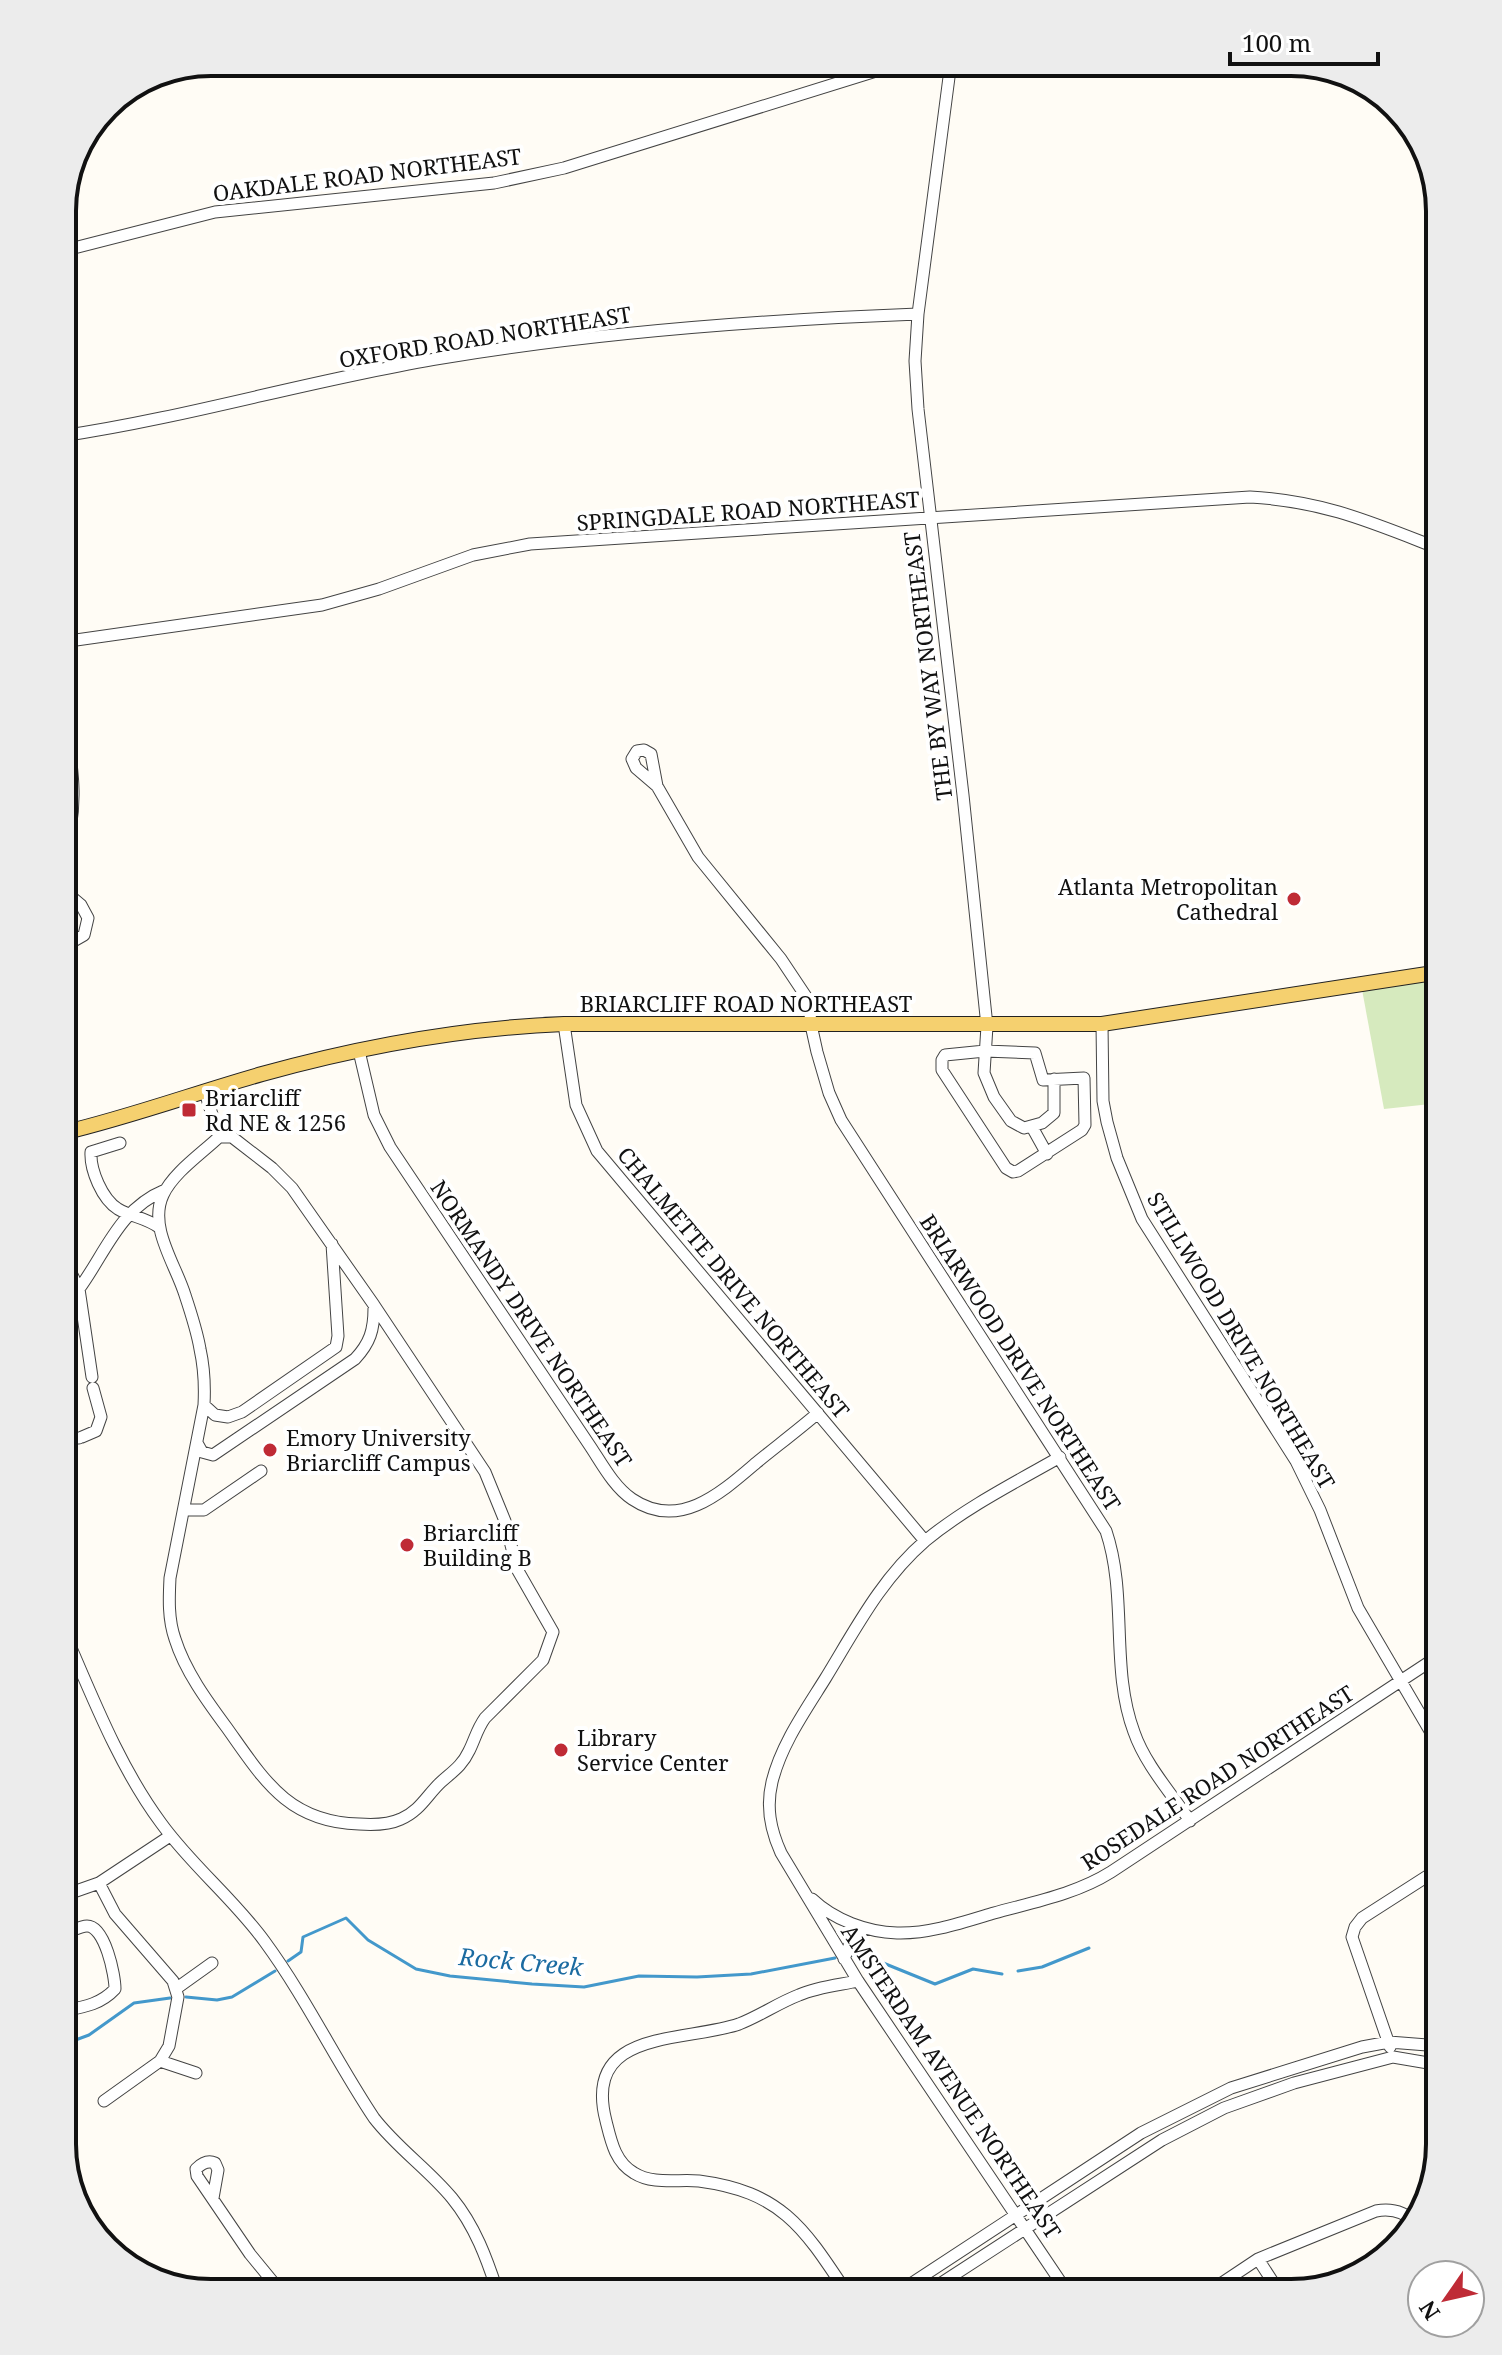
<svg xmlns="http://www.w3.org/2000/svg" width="1502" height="2355" viewBox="0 0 1502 2355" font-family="'Noto Serif',serif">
<rect width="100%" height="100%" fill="#fffcf5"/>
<path fill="#d6eabe" d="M1440 972V1103L1384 1109 1361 984Z"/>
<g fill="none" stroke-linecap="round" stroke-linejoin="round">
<path stroke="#4398cb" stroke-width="3" d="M852 1955 861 1954 935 1984 973 1969 1002 1974
M288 1961 301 1952 303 1937 346 1918 368 1940 416 1969 450 1976 532 1984 584 1987 639 1976 697 1977 751 1974 835 1958
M1018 1971 1042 1967 1089 1948
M186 1997 217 2000 232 1997 275 1971
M62 2045 89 2035 134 2003 170 1998"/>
<g stroke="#444" stroke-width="13">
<path id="minor" d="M951 62 918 314 915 361 918 409 963 795 987 1026 984 1073 994 1097 1011 1121 1024 1128 1042 1123 1054 1113V1079
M62 251 215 212 494 183 564 168 905 62
M62 436C190 417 314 379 442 358 599 332 759 320 918 314
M62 642 322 605 379 589 473 555 530 544 1250 497C1324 501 1373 523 1440 549
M657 786 651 754 644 750 637 751 632 759 636 768 657 786 698 857 781 959 809 1001 811 1025 817 1052 829 1093 841 1120 1106 1531C1128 1596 1110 1668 1134 1732 1145 1764 1171 1793 1190 1821
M62 855C83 805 69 751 62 700
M62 943H70L84 935 88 918 81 905 62 889
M564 1024 576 1105 597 1151 925 1541
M1102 1024 1103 1101 1107 1122 1117 1158 1142 1219 1296 1461 1320 1510 1358 1608 1440 1748
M359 1051 374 1115 390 1147 590 1446C602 1464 614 1487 632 1499 679 1531 721 1493 756 1463 777 1446 798 1430 818 1413
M985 1051 1035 1053 1043 1080 1084 1078 1085 1125 1082 1130 1018 1171 1013 1172 1006 1168 942 1070V1060L945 1055Z
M205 1092 219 1137C201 1154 173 1173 163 1195 148 1227 176 1265 185 1295 191 1313 197 1331 200 1349 204 1367 205 1386 204 1405L170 1578C169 1598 168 1619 175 1639 185 1671 207 1701 227 1728 264 1780 288 1822 359 1824 372 1825 388 1825 401 1819 420 1811 427 1795 441 1782 452 1772 462 1766 469 1751 475 1739 477 1729 485 1718L543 1660 553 1632 517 1569 505 1521 485 1472 374 1305 292 1188 272 1168 232 1137H219
M1032 1127 1047 1154
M120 1143 91 1152C90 1170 102 1199 118 1209 132 1217 147 1218 160 1228
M62 1240 64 1259 79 1289C106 1252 119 1209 165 1190
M62 1305 79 1289 92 1377
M204 1405 215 1415 228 1417 242 1412 336 1347 338 1336 332 1244
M82 1437 96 1431 101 1417 93 1388
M62 1438H79
M197 1443 202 1452 213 1455 355 1359C370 1343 374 1330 374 1308
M1060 1457C1014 1483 965 1508 925 1541 881 1579 855 1630 825 1679 805 1711 781 1745 772 1782 766 1807 770 1829 781 1853L858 1981 1068 2293
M184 1510H204L261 1471
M62 1627C91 1693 118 1765 161 1823 192 1866 234 1899 265 1942 306 1998 336 2061 374 2118 397 2148 428 2169 452 2198 475 2226 487 2259 498 2293
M99 1883 115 1914 173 1981 178 1997 169 2046 160 2061 104 2101
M62 1896 99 1883 170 1836
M812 1899C834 1920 867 1932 897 1933 929 1934 964 1922 994 1913 1034 1902 1076 1894 1111 1872L1440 1655
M844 1959 851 1941 865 1928
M177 1988 212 1963
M62 2011C83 2007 100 2005 115 1989 115 1975 105 1926 87 1926 80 1926 70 1932 62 1934
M1390 2047 1352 1937 1355 1927 1362 1918 1440 1868
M160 2061 196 2073
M213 2198 218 2170 215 2163C208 2160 201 2164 196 2169L197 2176 250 2254 282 2293
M1258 2259 1280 2293
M847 2293C804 2228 782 2192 699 2181 678 2179 653 2185 634 2173 615 2162 611 2141 606 2121 582 2028 684 2043 739 2024 760 2016 778 2003 799 1995 817 1987 839 1985 858 1981
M897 2293 1141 2133 1231 2088 1362 2047 1389 2042 1440 2046
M926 2293 1162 2140 1224 2108 1294 2083 1393 2057 1440 2065
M1207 2293 1258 2259 1376 2211C1392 2208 1405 2212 1416 2223"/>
</g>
<g stroke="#222" stroke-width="16">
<path id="major" d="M62 1133C130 1117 195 1093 262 1074 359 1047 462 1028 564 1024H1102L1440 972"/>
</g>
<use href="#minor" stroke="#fff" stroke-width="11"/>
<use href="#major" stroke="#f5d06f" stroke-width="14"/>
</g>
<g fill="#bf2b36" stroke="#fff" stroke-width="3">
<circle cx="1294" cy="899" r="8"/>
<rect x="181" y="1102" width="16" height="16" rx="4"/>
<circle cx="270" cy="1450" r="8"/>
<circle cx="407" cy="1545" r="8"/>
<circle cx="561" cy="1750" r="8"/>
</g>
<g text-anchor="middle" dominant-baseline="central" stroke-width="8" stroke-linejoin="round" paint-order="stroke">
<g font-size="22" fill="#111" stroke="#fff">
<text transform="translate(367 174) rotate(-7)">OAKDALE ROAD NORTHEAST</text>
<text transform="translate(485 336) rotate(-9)">OXFORD ROAD NORTHEAST</text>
<text transform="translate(748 510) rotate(-4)">SPRINGDALE ROAD NORTHEAST</text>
<text transform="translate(927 666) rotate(-97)">THE BY WAY NORTHEAST</text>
<text x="746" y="1003">BRIARCLIFF ROAD NORTHEAST</text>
<text transform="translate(734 1282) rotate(50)">CHALMETTE DRIVE NORTHEAST</text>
<text transform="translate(532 1323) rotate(56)">NORMANDY DRIVE NORTHEAST</text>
<text transform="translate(1242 1340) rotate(59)">STILLWOOD DRIVE NORTHEAST</text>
<text transform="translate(1021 1362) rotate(57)">BRIARWOOD DRIVE NORTHEAST</text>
<text transform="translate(1217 1777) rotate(-33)">ROSEDALE ROAD NORTHEAST</text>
<text transform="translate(952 2081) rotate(56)">AMSTERDAM AVENUE NORTHEAST</text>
</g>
<g font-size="22" fill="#111" stroke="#fff" text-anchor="start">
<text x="1278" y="886" text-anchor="end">Atlanta Metropolitan<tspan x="1278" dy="25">Cathedral</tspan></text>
<text x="205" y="1097">Briarcliff<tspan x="205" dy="25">Rd NE &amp; 1256</tspan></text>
<text x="286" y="1437">Emory University<tspan x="286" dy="25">Briarcliff Campus</tspan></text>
<text x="423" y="1532">Briarcliff<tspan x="423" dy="25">Building B</tspan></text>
<text x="577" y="1737">Library<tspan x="577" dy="25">Service Center</tspan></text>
</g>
<g font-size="24" font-style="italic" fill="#1b6ba1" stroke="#fff">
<text transform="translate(521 1961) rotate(5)">Rock Creek</text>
</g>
</g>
<path d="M0 0H1502V2355H0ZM211 76H1291A135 135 0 0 1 1426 211V2144A135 135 0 0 1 1291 2279H211A135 135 0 0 1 76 2144V211A135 135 0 0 1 211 76Z" fill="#ececec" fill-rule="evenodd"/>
<path fill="none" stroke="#111" stroke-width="4" d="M211 76H1291A135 135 0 0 1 1426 211V2144A135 135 0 0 1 1291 2279H211A135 135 0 0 1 76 2144V211A135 135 0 0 1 211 76Z"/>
<g transform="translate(1446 2299) rotate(236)"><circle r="38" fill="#ffffff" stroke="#a0a0a0" stroke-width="2"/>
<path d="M0-6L14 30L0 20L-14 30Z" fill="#bf2b36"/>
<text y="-12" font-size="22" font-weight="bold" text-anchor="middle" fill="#111111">N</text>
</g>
<path d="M1230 52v12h148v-12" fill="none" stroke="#111111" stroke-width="4"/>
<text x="1242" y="52" font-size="24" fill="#111111" stroke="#ffffff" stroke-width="6" paint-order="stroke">100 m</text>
</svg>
